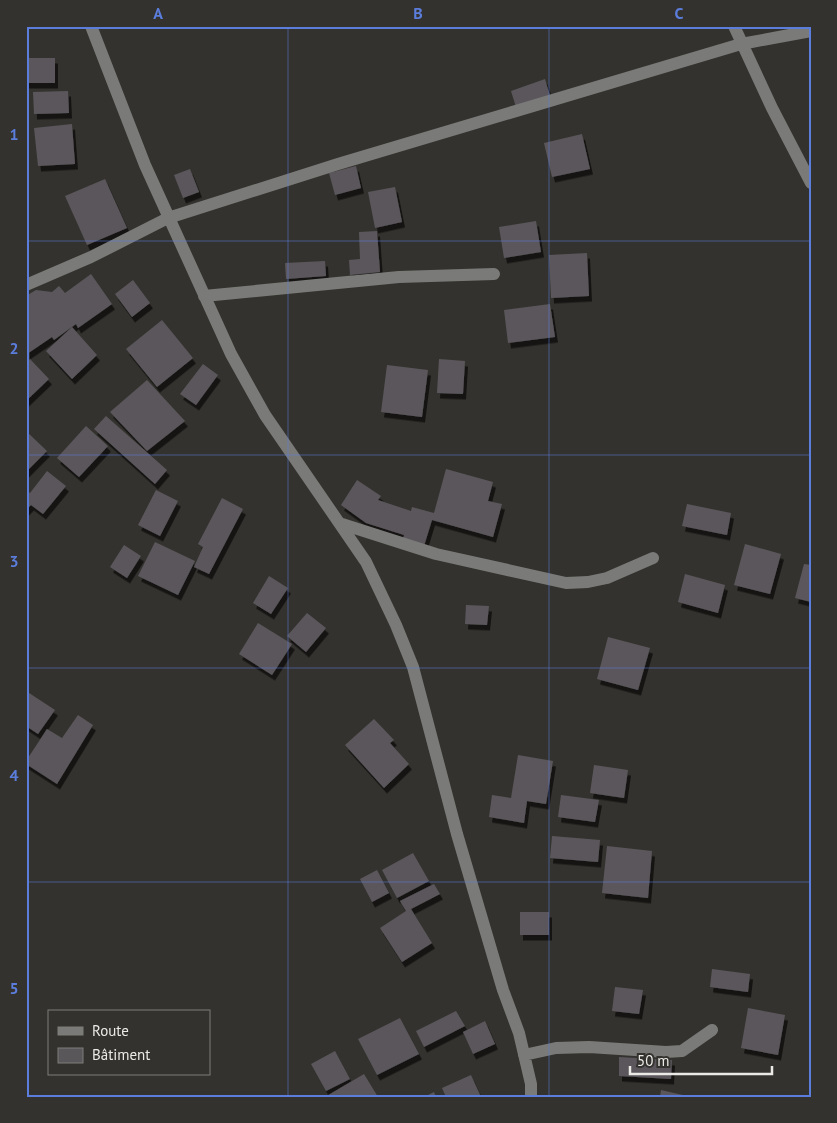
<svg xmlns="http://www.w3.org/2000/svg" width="837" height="1123" viewBox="0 0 837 1123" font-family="'PT Sans',sans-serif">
<defs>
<filter id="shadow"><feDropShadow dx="3" dy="5.5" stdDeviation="0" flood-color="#0009"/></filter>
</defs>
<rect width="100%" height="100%" fill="#34322e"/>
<path fill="#5a575b" filter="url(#shadow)" d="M26 58H55V83H26Z
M545 79 550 96 516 107 511 91Z
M68 91 69 113 34 114 33 92Z
M72 124 75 164 38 166 34 128Z
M582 134 590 169 552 177 544 143Z
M356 166 361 188 335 195 329 173Z
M190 169 199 192 183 198 174 175Z
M105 179 127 228 87 245 65 196Z
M395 187 402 222 375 228 368 192Z
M536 221 541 252 504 258 499 227Z
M377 231 380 272 350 275 349 260 360 259 359 232Z
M587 253 589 296 551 298 549 255Z
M325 261 326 276 286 279 285 263Z
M91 274 112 304 78 328 76 324 54 340 52 337 27 354 26 296 36 290 52 292 59 286 65 293Z
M133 280 150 303 132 317 115 294Z
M550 304 555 337 508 343 504 310Z
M162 320 193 358 157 387 126 349Z
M72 327 97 355 72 379 46 351Z
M30 359 49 379 26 401V363Z
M439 359 465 361 463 394 437 393Z
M203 364 218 375 196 405 180 394Z
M387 365 428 370 422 417 381 412Z
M147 380 185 421 147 451 110 412Z
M106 416 167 470 155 484 94 429Z
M86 426 108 446 79 477 57 458Z
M26 431 47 451 26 472Z
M446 469 493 482 488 501 502 504 493 537 432 520 424 546 403 540 404 535 366 523 341 505 357 480 381 496 378 500 411 511 412 507 434 513Z
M47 471 66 486 43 514 31 505 26 510V490L30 493Z
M156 490 178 501 160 536 138 525Z
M222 498 243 509 209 574 194 567 203 547 198 544Z
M687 504 731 513 727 535 682 526Z
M155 542 195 561 178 595 138 576Z
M745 544 781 554 770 594 734 585Z
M124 545 141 556 127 578 110 567Z
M804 564 811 565V602L795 598Z
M685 574 725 585 718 613 678 602Z
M269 576 288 588 271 614 253 603Z
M466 605 489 606 487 625 465 624Z
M307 613 326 628 306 652 287 636Z
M258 623 292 644 272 675 239 654Z
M608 637 650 648 638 690 597 679Z
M26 691 55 710 38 734 26 726Z
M78 715 93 725 57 784 26 764V761L47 729 62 738Z
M374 719 394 740 390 743 409 764 384 788 345 745Z
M518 755 553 761 546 804 527 801 524 823 489 817 492 795 511 798Z
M594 765 628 770 624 798 590 793Z
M561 795 599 800 595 822 558 817Z
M552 836 600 840 598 862 550 858Z
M607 846 652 851 648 898 602 893Z
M413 853 429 881 397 898 382 870Z
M377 870 389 893 372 902 360 879Z
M434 884 440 894 411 909 432 943 402 962 380 928 406 911 400 901Z
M520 912H549V935H520Z
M712 969 750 974 748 992 710 987Z
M615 987 643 990 639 1014 612 1011Z
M748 1008 785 1015 778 1055 741 1048Z
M456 1011 465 1026 424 1047 416 1031Z
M400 1018 419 1054 377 1075 358 1039Z
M485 1021 495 1044 473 1054 463 1032Z
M335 1051 350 1079 326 1091 311 1064Z
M619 1057 672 1060 671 1079 619 1076Z
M364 1074 378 1097H325Z
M471 1075 481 1097H446L442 1088Z
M661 1090 687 1096V1097H660Z
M434 1092 436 1097H424Z"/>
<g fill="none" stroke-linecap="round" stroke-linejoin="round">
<path stroke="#7a7b79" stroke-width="12" d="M91 26 145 165 231 354 265 415 366 562 396 625 413 667 457 834 503 990 519 1033 531 1084V1097
M734 26 772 108 811 183
M26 285 91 257 168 218 338 164 741 44 811 31
M204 296 399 277 494 274
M342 524 436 554 566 583 588 582 607 578 653 558
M524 1055 556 1048 589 1047 666 1052 682 1051 712 1030"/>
</g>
<path fill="none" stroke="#5b7ddc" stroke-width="1" stroke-opacity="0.55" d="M288 26V1097M549 26V1097M26 241H811M26 455H811M26 668H811M26 882H811"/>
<rect width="837" height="1123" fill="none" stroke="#34322e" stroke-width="55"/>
<rect x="48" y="1010" width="162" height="65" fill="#34322e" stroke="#7d7c78"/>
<rect x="58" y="1027" width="25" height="8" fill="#7a7b79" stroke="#7d7c78"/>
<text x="92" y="1036" font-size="15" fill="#ebeae7">Route</text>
<rect x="58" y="1048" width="25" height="15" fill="#5a575b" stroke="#7d7c78"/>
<text x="92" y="1060" font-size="15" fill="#ebeae7">Bâtiment</text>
<path d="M630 1066v8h142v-8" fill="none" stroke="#ebeae7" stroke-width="2.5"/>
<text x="637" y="1066" font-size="15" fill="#ebeae7" stroke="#34322e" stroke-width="4" paint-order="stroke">50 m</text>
<rect x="28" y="28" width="782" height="1068" fill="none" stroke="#5b7ddc" stroke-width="2"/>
<g font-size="16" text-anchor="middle" font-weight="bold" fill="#5b7ddc">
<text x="158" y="19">A</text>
<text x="418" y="19">B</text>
<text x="679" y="19">C</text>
<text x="14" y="140">1</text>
<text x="14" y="354">2</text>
<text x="14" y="567">3</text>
<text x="14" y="781">4</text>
<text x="14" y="994">5</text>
</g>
</svg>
